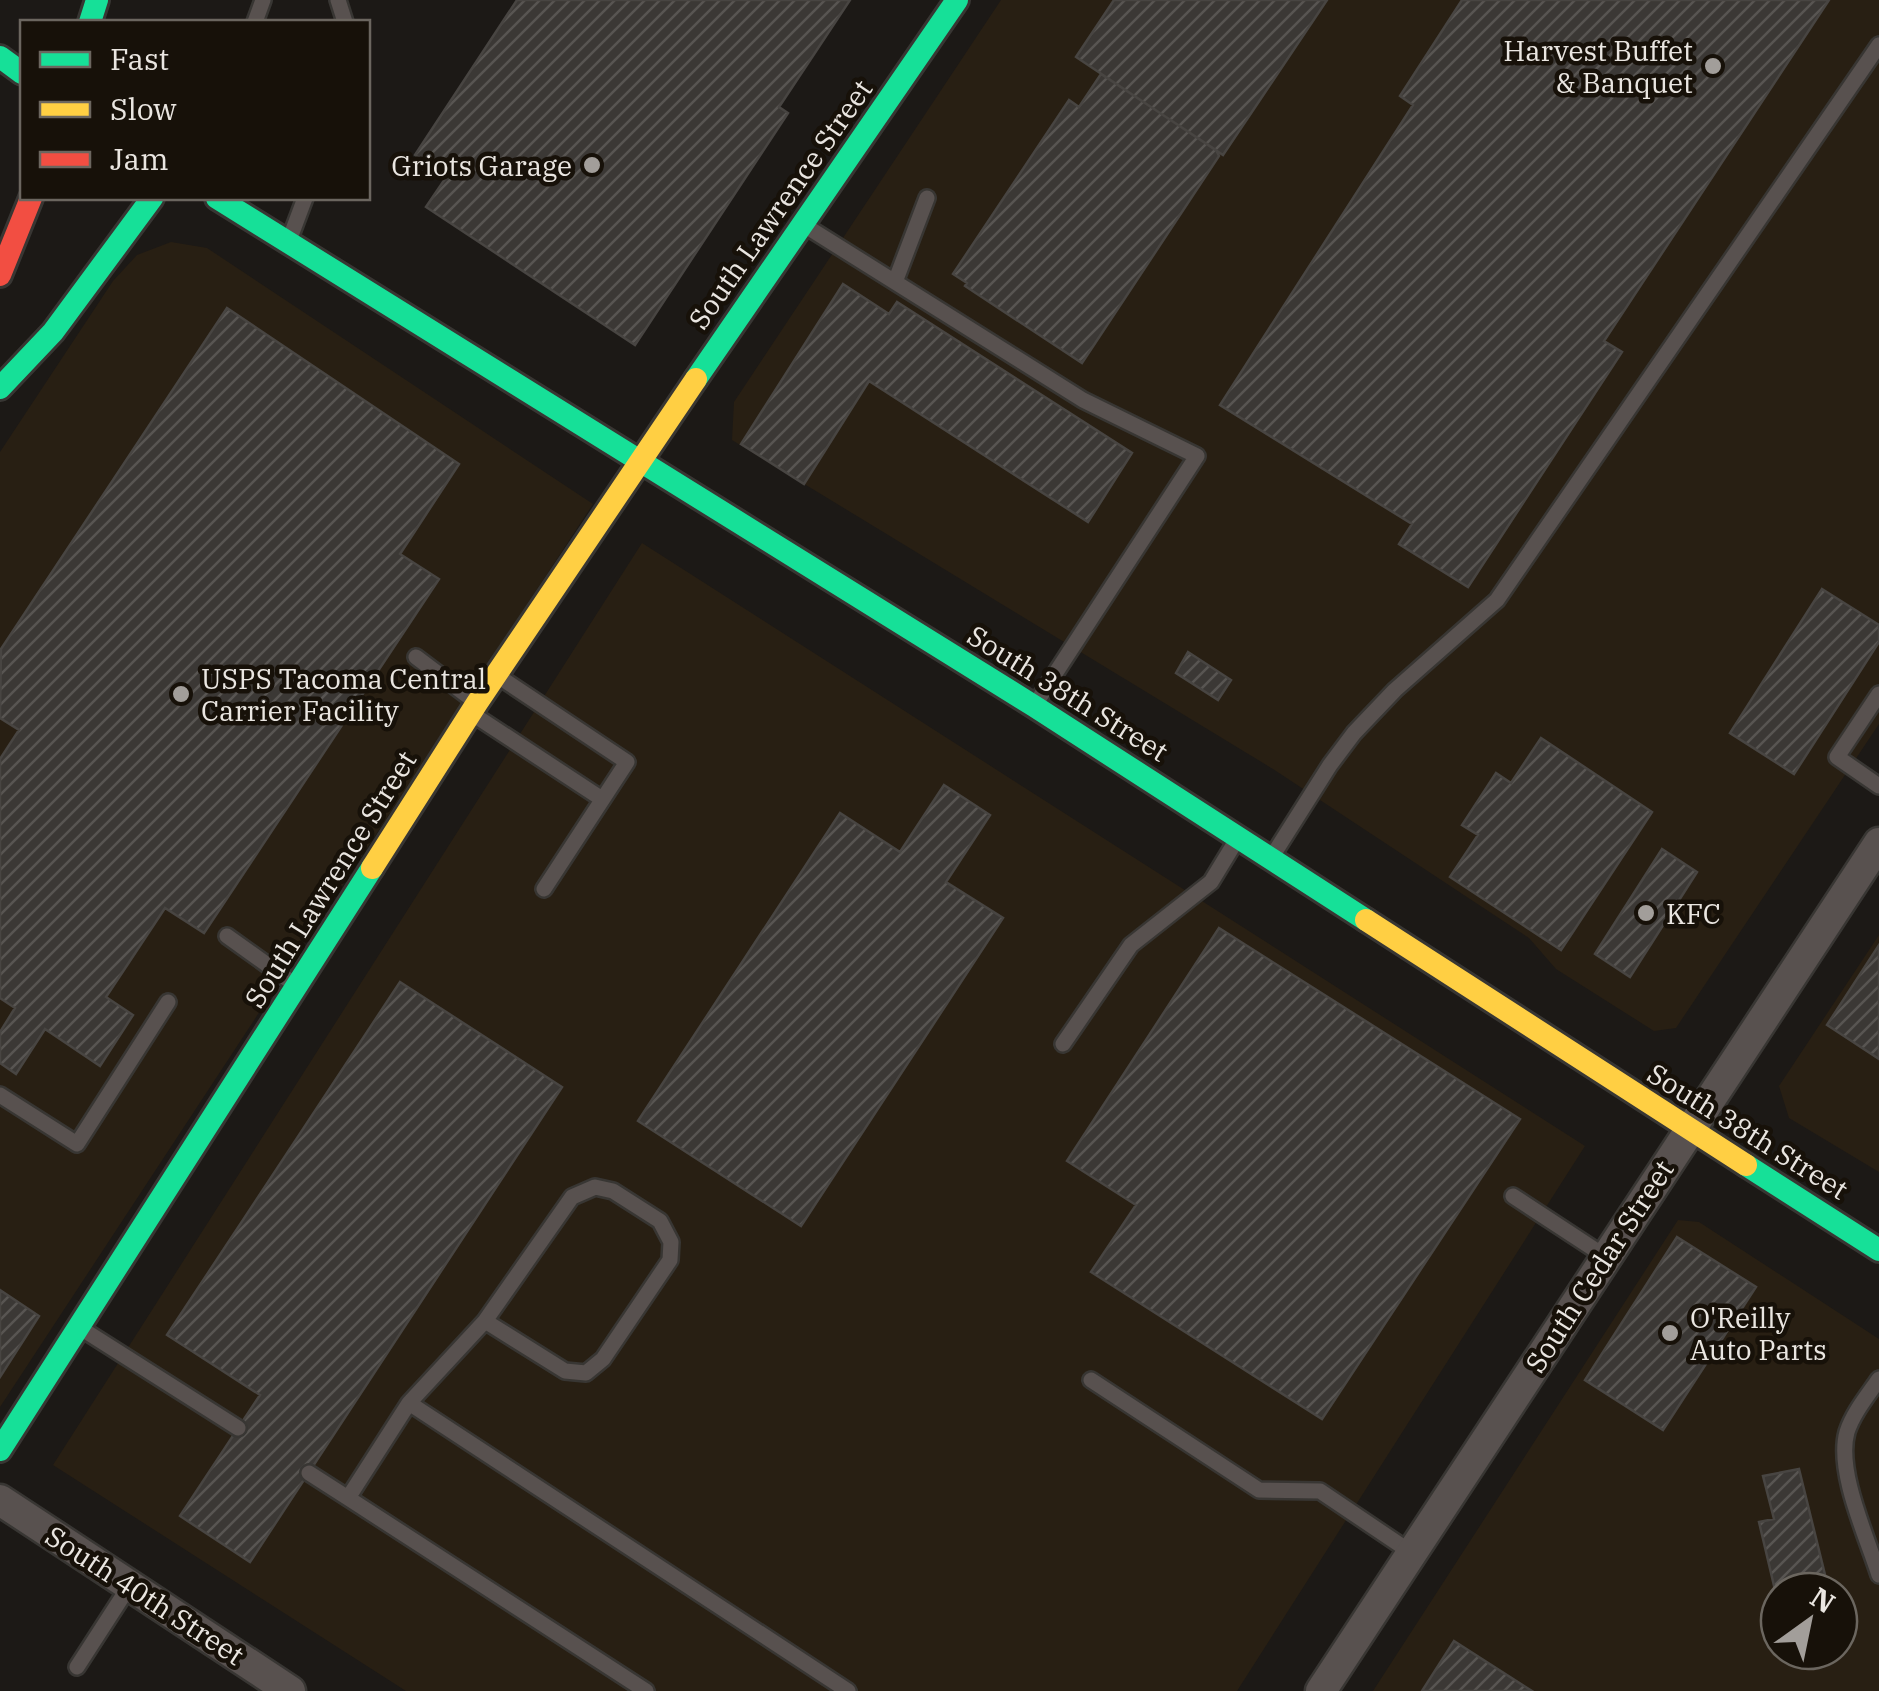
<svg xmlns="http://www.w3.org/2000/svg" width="1879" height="1691" viewBox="0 0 1879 1691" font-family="'IBM Plex Serif',serif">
<defs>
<pattern id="building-hatch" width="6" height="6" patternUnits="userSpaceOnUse" patternTransform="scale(2.5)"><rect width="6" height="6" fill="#3b3835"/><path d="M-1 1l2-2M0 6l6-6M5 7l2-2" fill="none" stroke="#585552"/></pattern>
</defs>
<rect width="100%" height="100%" fill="#1c1916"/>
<path fill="#281f13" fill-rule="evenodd" d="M1001 0H1879V724L1676 1028 1654 1031 1556 969 1529 938 1273 769 732 440 734 402Z
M171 242 207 248 593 504 0 1407V452L113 281 137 255Z
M642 543 1585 1146 1237 1691H406L53 1465Z
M1879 935V1172L1789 1118 1779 1086Z
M1678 1220 1699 1222 1879 1339V1691H1373ZM1779 1591H1839V1651H1779Z"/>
<path fill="url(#building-hatch)" stroke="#484542" stroke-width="2.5" d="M517 0H850L779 107 788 113 635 345 426 207 447 176 415 155Z
M1114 0H1327L1223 155 1076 57Z
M1462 0H1829L1604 341 1622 352 1468 587 1399 544 1412 524 1220 405 1413 105 1400 96Z
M1101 74 1216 150 1219 156 1082 363 965 286 967 283 953 274 1069 100 1079 107Z
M843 284 889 314 897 302 1132 453 1088 522 869 381 804 484 741 444Z
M227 308 459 464 400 554 439 579 204 933 165 908 106 997 133 1015 100 1066 45 1029 16 1074 0 1063V1032L15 1008 0 998V759L19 730 0 718 1 649Z
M1822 589 1879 625V642L1794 774 1730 733Z
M1188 652 1231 680 1218 700 1176 673Z
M1541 738 1652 812 1561 950 1450 877 1478 835 1462 825 1496 773 1511 783Z
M944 785 990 815 946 882 1003 918 801 1226 638 1121 840 813 900 852Z
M1662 849 1697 872 1630 977 1595 954Z
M1219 928 1520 1119 1322 1419 1091 1272 1136 1205 1067 1161Z
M1879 945V1059L1827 1025Z
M400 982 562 1087 250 1562 180 1516 260 1395 167 1335Z
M1677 1237 1756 1287 1663 1430 1585 1380Z
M0 1290 39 1316 0 1377Z
M1799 1469 1829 1591H1779V1607L1759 1522 1774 1519 1763 1476Z
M1454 1641 1532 1691H1422Z"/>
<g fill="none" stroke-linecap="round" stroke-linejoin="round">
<g stroke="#383633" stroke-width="20">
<path id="lane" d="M338 0 345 22
M255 22 263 0
M804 225 1083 400 1197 456 1036 703
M290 238 305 198
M895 282 927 198
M416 657 473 700
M498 676 627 762 544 889
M1879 694 1837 757 1879 786
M474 715 602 799
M1273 855 1330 765 1354 733 1395 690 1497 600 1879 45
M227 936 294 984
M1063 1044 1131 945 1211 882 1236 841
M0 1095 77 1144 168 1002
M1513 1196 1606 1257
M82 1329 238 1428
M1879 1379C1868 1395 1853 1413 1847 1432 1836 1471 1867 1537 1879 1575
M1091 1380 1259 1490 1320 1491 1412 1553
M409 1403 848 1691
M309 1473 348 1498 409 1403 485 1321 572 1197 595 1187 613 1191 660 1221 671 1242 670 1260 603 1359 586 1373 565 1371 485 1321
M348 1498 646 1691
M77 1667 130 1585"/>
</g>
<g stroke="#383633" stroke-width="35">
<path id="street" d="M0 1500 290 1691
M1321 1691 1879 843"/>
</g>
<g stroke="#383633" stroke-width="28">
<path id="fast" d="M90 22 97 0
M0 57 22 73
M217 198 1034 706 1366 920
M696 379 957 0
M0 388 53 332 152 198
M1746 1165 1879 1250
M0 1450 372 868"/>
</g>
<g stroke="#383633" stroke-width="28">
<path id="slow" d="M372 868 477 703 696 379
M1366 920 1746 1165"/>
</g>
<g stroke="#383633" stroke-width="28">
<path id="jam" d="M0 275 31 198"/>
</g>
<use href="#lane" stroke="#58514f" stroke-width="15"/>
<use href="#street" stroke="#58514f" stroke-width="30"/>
<use href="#fast" stroke="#16e098" stroke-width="22"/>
<use href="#slow" stroke="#ffcf43" stroke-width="22"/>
<use href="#jam" stroke="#f24e42" stroke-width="22"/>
</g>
<g fill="#a29e9a" stroke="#171109" stroke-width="4">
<circle cx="1713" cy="66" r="10"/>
<circle cx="592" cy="165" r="10"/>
<circle cx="181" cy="694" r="10"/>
<circle cx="1646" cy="913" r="10"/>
<circle cx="1670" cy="1333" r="10"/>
</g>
<g text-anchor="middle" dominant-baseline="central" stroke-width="9" stroke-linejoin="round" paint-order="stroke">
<g font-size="28" fill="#eae6e1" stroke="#171109" text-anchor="start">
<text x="1693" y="50" text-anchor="end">Harvest Buffet<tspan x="1693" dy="32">&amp; Banquet</tspan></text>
<text x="572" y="165" text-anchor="end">Griots Garage</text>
<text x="201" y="678">USPS Tacoma Central<tspan x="201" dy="32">Carrier Facility</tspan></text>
<text x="1666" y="913">KFC</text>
<text x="1690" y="1317">O'Reilly<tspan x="1690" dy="32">Auto Parts</tspan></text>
</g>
<g font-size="28" fill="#eae6e1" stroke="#171109">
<text transform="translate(780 204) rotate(-55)">South Lawrence Street</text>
<text transform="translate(1068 693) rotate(32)">South 38th Street</text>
<text transform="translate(330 879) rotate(-58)">South Lawrence Street</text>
<text transform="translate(1748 1131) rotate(32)">South 38th Street</text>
<text transform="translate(1599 1266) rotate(-57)">South Cedar Street</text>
<text transform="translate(145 1595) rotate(33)">South 40th Street</text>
</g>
</g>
<rect x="20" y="20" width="350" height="180" fill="#171109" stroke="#6b665f" stroke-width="2.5"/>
<rect x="40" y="52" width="50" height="15" fill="#16e098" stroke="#6b665f" stroke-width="2.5"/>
<text x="110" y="70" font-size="30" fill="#eae6e1">Fast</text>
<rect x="40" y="102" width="50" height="15" fill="#ffcf43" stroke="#6b665f" stroke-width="2.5"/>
<text x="110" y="120" font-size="30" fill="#eae6e1">Slow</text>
<rect x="40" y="152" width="50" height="15" fill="#f24e42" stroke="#6b665f" stroke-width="2.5"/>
<text x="110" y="170" font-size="30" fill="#eae6e1">Jam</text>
<g transform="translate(1809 1621) rotate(33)"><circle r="48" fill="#171109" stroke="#6b665f" stroke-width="2.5"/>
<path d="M0-8L18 38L0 25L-18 38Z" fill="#a29e9a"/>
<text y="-15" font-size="28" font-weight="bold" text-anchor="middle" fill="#eae6e1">N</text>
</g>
</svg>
